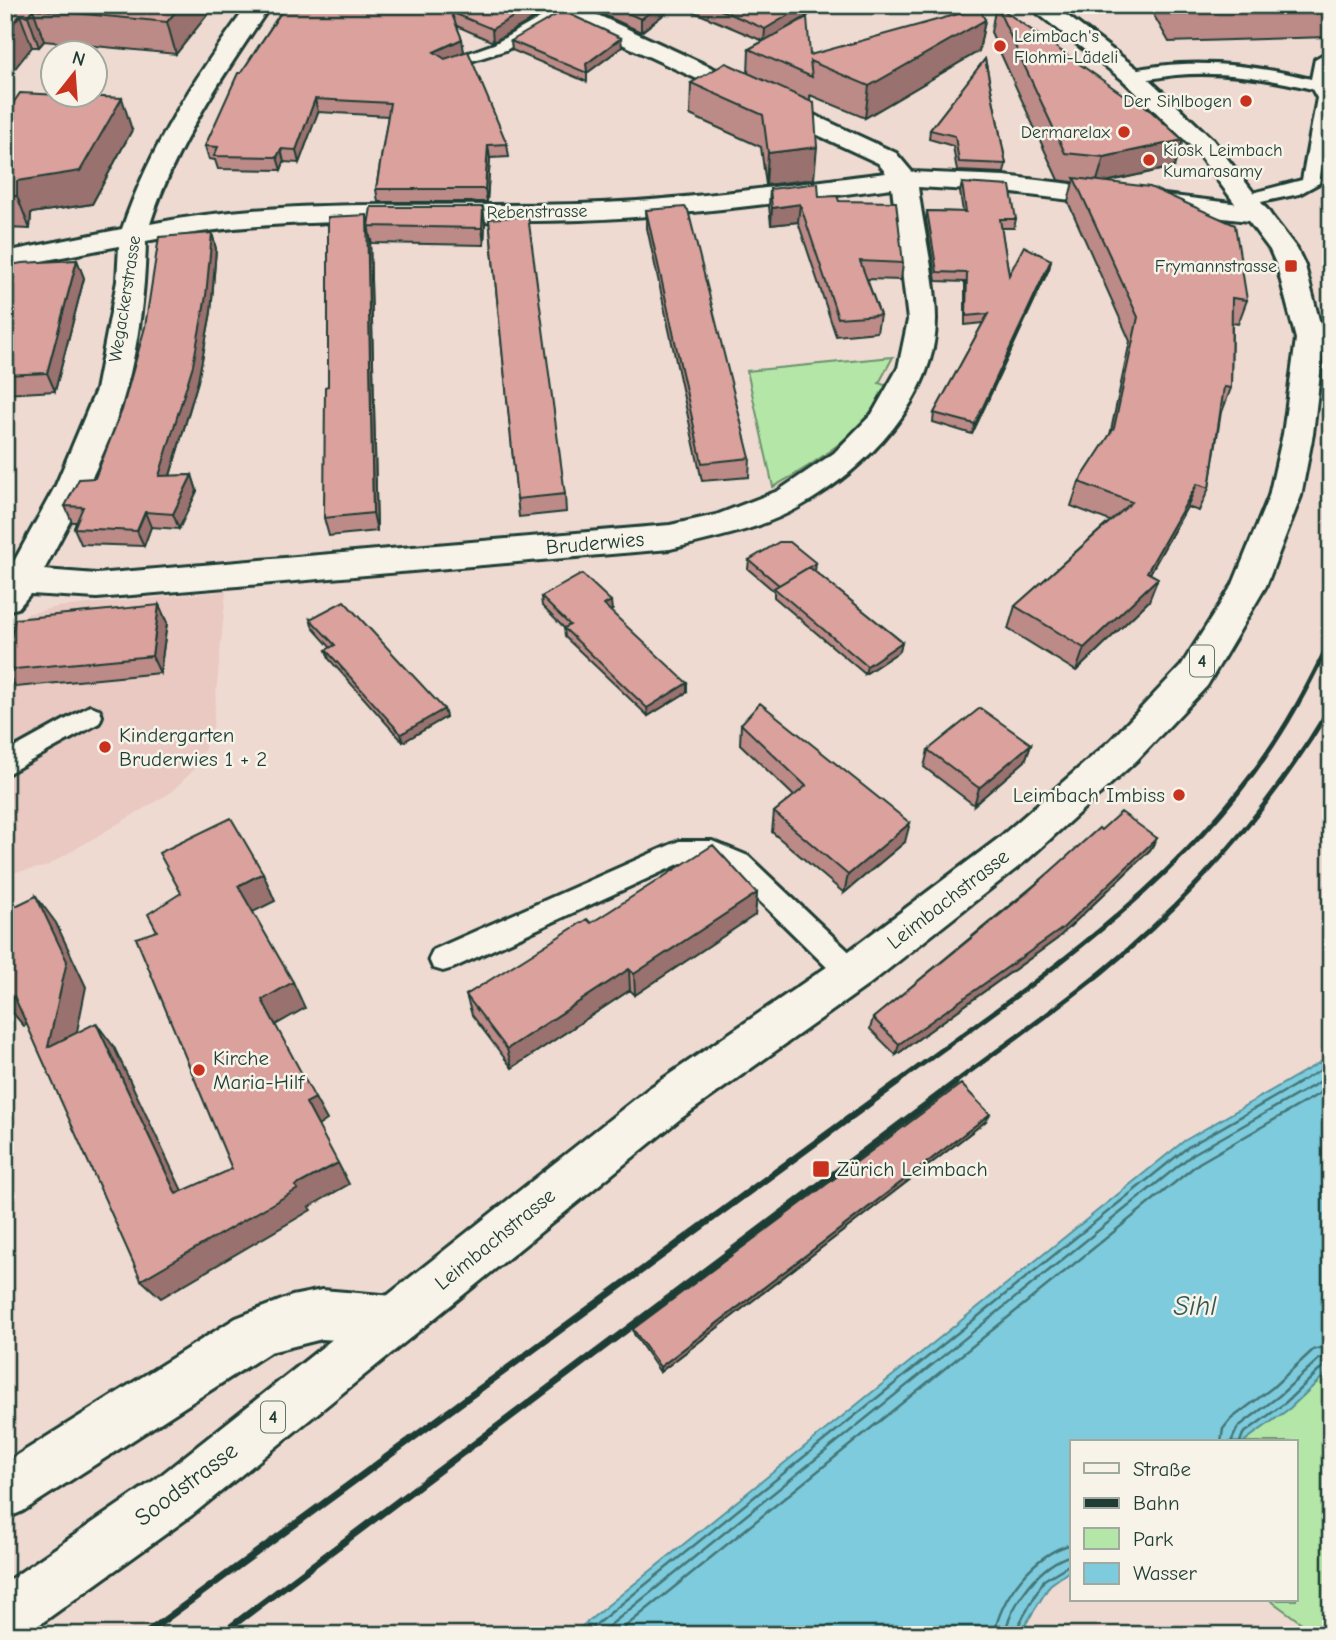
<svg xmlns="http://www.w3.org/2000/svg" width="1336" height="1640" viewBox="0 0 1336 1640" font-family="'Comic Neue',sans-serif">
<rect width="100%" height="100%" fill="#efdad2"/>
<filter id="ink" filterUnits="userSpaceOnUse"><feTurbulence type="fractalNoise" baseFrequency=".0143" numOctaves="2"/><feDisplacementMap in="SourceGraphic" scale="14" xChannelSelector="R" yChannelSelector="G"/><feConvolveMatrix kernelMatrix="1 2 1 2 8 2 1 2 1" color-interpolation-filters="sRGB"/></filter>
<g filter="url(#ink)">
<path fill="#e9c9c2" d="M226 591 213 727 198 766 170 793 45 867 5 874V631L26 614 57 607Z"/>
<path fill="#b4e6a7" stroke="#6a926e" stroke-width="2" d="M893 357 879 383 887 386C864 432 817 463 773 487L747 371Z
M1331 1369V1635H1318L1270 1600H1296V1442H1243L1290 1408Z"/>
<path fill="#7dcbdc" stroke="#579299" stroke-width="2" d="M1331 1056V1369L1290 1408 1243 1442H1072V1569L1050 1585 1019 1635H571L1184 1141Z"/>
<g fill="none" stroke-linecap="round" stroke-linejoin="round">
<path stroke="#457677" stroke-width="2" d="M1296 1084 1331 1064
M1315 1084 1331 1075"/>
<path stroke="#457677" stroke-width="2.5" d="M1221 1442 1223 1429 1231 1419 1272 1388 1313 1350 1331 1345
M1231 1442 1238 1427 1279 1396 1319 1359 1331 1356
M1240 1442 1243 1434 1285 1403 1323 1367 1331 1365
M583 1635 1188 1147 1299 1083
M598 1635 1193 1154 1318 1083
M615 1635 1199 1163 1331 1087
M994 1635C1001 1597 1033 1554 1072 1544
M1004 1635C1012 1603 1039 1564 1072 1555
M1013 1635 1044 1580 1072 1563"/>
<g stroke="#1f3d34" stroke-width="6">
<path id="lane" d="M569 5 574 9 571 12 506 50 446 69 438 64 494 44 561 6Z
M1331 50 1326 86 1331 94V113L1319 183 1299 194 1247 205 1241 204 1238 200 1241 196 1302 180 1317 98 1312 89C1267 78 1222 71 1176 75 1162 76 1133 85 1123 75L1125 72C1185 57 1252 64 1311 79L1315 59Z
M90 706 99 709 102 716 99 723 5 775V753Z
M679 841H712L748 856 862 964 866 973 862 982 852 986 842 982 730 872 710 863H681L453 968 443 971 433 968 429 959 433 950Z"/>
</g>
<g stroke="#1f3d34" stroke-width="6">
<path id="street" d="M248 5H271C223 75 177 142 150 224 292 196 436 208 579 204 682 201 784 185 886 173L878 163 549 10 546 5H576L896 153 912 172 1004 176 1257 206 1266 208 1270 214 1266 220 1257 222 1004 192 918 187C923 227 936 281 936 319 936 399 866 469 801 506 762 529 714 538 670 549L97 598 30 594 18 608 5 611V578L56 485 96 390 117 281 119 246 5 268V252L122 229C150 147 197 74 248 5ZM892 188 908 320 898 368 872 414 834 453 778 491 716 515 670 525 97 574 44 570C73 515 110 450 126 389 139 342 145 289 146 241 290 212 435 225 580 220 685 216 789 201 892 188Z"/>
</g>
<g stroke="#1f3d34" stroke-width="6">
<path id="secondary" d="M322 1290 394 1296 411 1303 418 1320 411 1337 394 1344 322 1339 270 1352 23 1511 5 1519V1463L236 1318 292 1296Z"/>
</g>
<g stroke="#1f3d34" stroke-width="6">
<path id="primary" d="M1027 5H1053L1139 70 1213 140 1297 249 1305 266 1324 339 1313 434 1301 496 1266 586 1207 686 1137 760 1027 860 867 986 680 1119 192 1515 25 1635H5V1583L156 1479 648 1089 837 960 999 838 1111 740 1181 666 1233 584 1269 496 1283 434 1296 339 1277 266 1270 250 1195 150 1123 80Z"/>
</g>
<use href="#lane" fill="#f7f3e8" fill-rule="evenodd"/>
<use href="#street" fill="#f7f3e8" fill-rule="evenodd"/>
<use href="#secondary" fill="#f7f3e8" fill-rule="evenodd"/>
<use href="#primary" fill="#f7f3e8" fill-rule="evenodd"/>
<path stroke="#1f3d34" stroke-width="5" d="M895 1084C1030 985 1178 888 1272 746 1295 712 1313 676 1331 639
M953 1084C1002 1047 1054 1011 1102 972 1193 897 1271 807 1331 706"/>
<path stroke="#1f3d34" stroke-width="7" d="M144 1635 897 1083
M220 1635 955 1083"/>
</g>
<path fill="#bc8a87" stroke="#1f3d34" stroke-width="2" d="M5 5H215L176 54 44 41 39 47H32Z
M274 5H546L547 11 493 42 457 26 464 52 459 54 507 144 509 157 490 158 487 202H378L376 189 388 116 318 112 299 163 284 162 281 170 218 169 215 160 209 159 205 146 241 73 283 9 275 8Z
M582 5H676L641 32Z
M678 5H825L796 23 810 55 985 20 979 51 865 118 810 95 814 179 766 185 761 147 690 115 691 83 748 73 749 49 763 41Z
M996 5 1174 167 1106 182 1247 300 1238 324 1232 323 1231 388 1222 412H1221L1209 488 1199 511 1187 507 1150 573 1149 601 1076 671 1008 629 1015 606 1110 521 1071 506 1079 482 1110 435 1130 341 1068 202 1073 182 1058 180 991 32Z
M1148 5H1331V31L1329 37 1169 42Z
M511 41 622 47 587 73V82L512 50Z
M985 59 1006 164 1004 173 957 171 953 146 929 139 930 130Z
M5 115 132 130 92 204 31 213 30 229 5 228Z
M962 183 1016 219 1014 228H1001L1009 275 1051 260 1049 269 972 434 933 422 934 413 983 323 965 325V282L936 281 926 220 927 211 963 212 960 192Z
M770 189 819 197 839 201 903 263 901 280 867 279 880 315 877 332 836 336 798 222 771 225 769 206Z
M483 207 485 224 484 245 372 243 370 237 377 531 329 536 324 518 328 386 369 224Z
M646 210 750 458 749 477 702 481 647 228Z
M489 219 565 494 566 512 519 517Z
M212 233 216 249 211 312 198 381 170 476 192 475 197 491 179 529 151 527 144 546 81 544 74 528 76 522H72L65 506 95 478Z
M77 260 84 278 55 391 5 394V266Z
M749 560 815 572 902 642 900 651 865 674 774 597V591L748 569Z
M541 597 612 610 610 611 687 692 648 716 565 637 564 628 542 606Z
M159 605 167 623 160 673 16 687 5 670Z
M310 619 444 709 446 717 403 742 329 659 326 650 331 648 313 628Z
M741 724 905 842 844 893 772 832 774 812 794 796 740 744Z
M1031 744 1025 761 974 805 924 767 928 750Z
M1101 830 1157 838 1150 850 1057 939 896 1055 870 1029 873 1018Z
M757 893 755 915 635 995 630 990 512 1068 472 1015 466 995 591 923Z
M986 1121 660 1372 634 1334 633 1329Z"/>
<path fill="#99716e" stroke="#1f3d34" stroke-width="2" d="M181 5H215L176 54 167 22Z
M534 5H546L547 11 493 42 492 29Z
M659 5H676L641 32V19Z
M805 5H825L764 42 765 29Z
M33 9 44 41 39 47 28 16Z
M20 15 32 47 5 81V34Z
M985 20 979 51 865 118 869 86Z
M621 38 622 47 587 73 586 64Z
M462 39 464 52 435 65 434 52Z
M122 98 132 130 92 204 31 213 30 229 17 196V181Z
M315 99 318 112 299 163 296 150Z
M1183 140 1174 167 1096 184 1104 157Z
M488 145 490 158 487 202 485 189Z
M817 147 814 179 766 185 768 153Z
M281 149 284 162 281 170 277 157Z
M800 204 798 222 771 225 772 208Z
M483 207 485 224 484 245 482 228Z
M367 215 370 237 377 531 373 513Z
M212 233 216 249 211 312 198 381 165 492 159 476Z
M77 260 84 278 55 391 47 373Z
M1051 260 1049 269 972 434 975 424Z
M192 475 197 491 179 529 173 514Z
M1197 484 1187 507 1138 595 1147 572Z
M145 512 151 527 144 546 137 531Z
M816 563 815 572 779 585Z
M1158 578 1149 601 1076 671 1084 648Z
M611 601 612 610 604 614V605Z
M159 605 167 623 160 673 152 656Z
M902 642 900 651 865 674 867 666Z
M687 683V692L648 716 647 708Z
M444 709 446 717 403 742 401 734Z
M1031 744 1025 761 974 805 979 788Z
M910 823 905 842 844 893 848 875Z
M1157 838 1150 850 1057 939 896 1055 899 1044Z
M263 873 275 901 251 913 238 886Z
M757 893 755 915 635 995 634 974Z
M36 896 56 923 86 987 69 1071 48 1047Z
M629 969 630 990 512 1068 507 1049Z
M293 982 305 1008 275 1025 262 1000Z
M14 996 35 1021 24 1026 5 1004V1000Z
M96 1023 114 1047 193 1214 176 1194Z
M315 1098 327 1120 318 1126 306 1103Z
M990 1114 986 1121 660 1372V1367Z
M338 1163 349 1184 309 1207 311 1210 161 1298 141 1280 295 1186Z"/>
<path fill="#dba19d" stroke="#1f3d34" stroke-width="2" d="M5 5H181L167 22 33 9 28 16 20 15 5 34Z
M286 5H534L492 29 451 12 462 39 434 52 445 59 468 51 507 144 488 145 485 189H376L390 103 315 99 296 150 281 149 277 157 214 156 218 147 205 146 238 73H241Z
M610 5H659L641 19Z
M709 5H805L765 29Z
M996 5 1125 96 1132 94 1183 140 1104 157 1065 153Z
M980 8 985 20 869 86 810 61 812 77 749 49 807 17 810 55Z
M563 11 621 38 586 64 587 73 511 41Z
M985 59 1006 164 959 162 955 136 930 130Z
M726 63 814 103 817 147 768 153 763 115 691 83Z
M20 93 122 98 80 171 17 181V196H5V115Z
M1074 178 1150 187 1235 225 1247 300 1232 298 1231 388 1224 387 1209 488 1197 484 1147 572 1158 578 1084 648 1015 606 1132 502 1079 482 1114 428 1138 317Z
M818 183 819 197 837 196 839 201 896 202 903 263 860 261 880 315 838 318 800 204 772 208 770 189Z
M962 183 1010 186 1016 219H1000L1009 275 1024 246 1051 260 975 424 934 413 988 314 966 316 967 273 937 272 927 211 966 212Z
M371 207H483L482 228 368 226Z
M685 207 688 210 750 458 702 463 646 210Z
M367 215 373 513 324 518 325 387 328 386V217Z
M528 216 565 494 517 499 489 219Z
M212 233 206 296 193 365 159 476 192 475 173 514 145 512 137 531 74 528 83 507 65 506 79 479 95 478 122 410 145 327 159 237Z
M77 260 47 373 5 375V266L22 263Z
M779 542H790L816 563 779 585 749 560Z
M809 567 902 642 867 666 774 588Z
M582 574 611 601 604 605 687 683 647 708 564 628 570 625 541 597Z
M344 601 444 709 401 734 326 650 335 645 310 619Z
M159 605 152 656 5 670 15 619Z
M760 703 910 823 848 875 774 812 806 786 741 724Z
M980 708 1031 744 979 788 928 750Z
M1121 812 1157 838 1063 928 899 1044 873 1018 1024 895 1099 828 1101 830Z
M231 818 263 873 238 886 293 982 262 1000 315 1098 306 1103 338 1163 295 1186 298 1189 141 1280 14 996 5 1000V911L36 896 67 961 48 1047 96 1023 176 1194 232 1169 136 938 157 931 148 914 181 893 159 853Z
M713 845 757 893 634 974 629 969 507 1049 466 995 587 919 591 923Z
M961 1084 990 1114 660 1367 633 1329Z"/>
</g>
<g fill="#c8321e" stroke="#f7f3e8" stroke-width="2.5">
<circle cx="1000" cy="46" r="7"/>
<circle cx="1246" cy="101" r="7"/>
<circle cx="1124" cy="132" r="7"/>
<circle cx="1149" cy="160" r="7"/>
<rect x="1284" y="259" width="14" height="14" rx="3.5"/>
<circle cx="105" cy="747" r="7"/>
<circle cx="1179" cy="795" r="7"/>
<circle cx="199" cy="1070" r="7"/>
<rect x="812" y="1160" width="18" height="18" rx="3.5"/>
</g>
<g text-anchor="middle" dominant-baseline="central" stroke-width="5" stroke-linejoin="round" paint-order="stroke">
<g font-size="18" fill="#1f3d34" stroke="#f7f3e8" text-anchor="end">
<text x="1014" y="36" text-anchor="start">Leimbach's<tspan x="1014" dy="21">Flohmi-Lädeli</tspan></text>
<text x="1232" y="101">Der Sihlbogen</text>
<text x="1110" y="132">Dermarelax</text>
<text x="1163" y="150" text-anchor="start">Kiosk Leimbach<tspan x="1163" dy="21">Kumarasamy</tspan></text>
<text x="1277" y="266">Frymannstrasse</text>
</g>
<g font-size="18" fill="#1f3d34" stroke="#f7f3e8">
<text transform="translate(537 212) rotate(-1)">Rebenstrasse</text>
<text transform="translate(125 299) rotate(-81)">Wegackerstrasse</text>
</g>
<g fill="#f7f3e8" stroke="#60746a" stroke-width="2">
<rect x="1190" y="645.5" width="24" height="31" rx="5"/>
<rect x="261" y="1401.5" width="24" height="31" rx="5"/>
</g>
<g font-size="19" font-weight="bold" fill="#1f3d34">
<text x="1202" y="661">4</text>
<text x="273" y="1417">4</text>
</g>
<g font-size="21" fill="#1f3d34" stroke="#f7f3e8">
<text transform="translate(595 543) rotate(-5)">Bruderwies</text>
<text transform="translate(948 899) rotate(-38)">Leimbachstrasse</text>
<text transform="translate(495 1239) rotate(-39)">Leimbachstrasse</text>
</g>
<g font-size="21" fill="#1f3d34" stroke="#f7f3e8" text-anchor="start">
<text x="119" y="735">Kindergarten<tspan x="119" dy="24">Bruderwies 1 + 2</tspan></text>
<text x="1165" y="795" text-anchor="end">Leimbach Imbiss</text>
<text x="213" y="1058">Kirche<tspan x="213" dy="24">Maria-Hilf</tspan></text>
<text x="837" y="1169">Zürich Leimbach</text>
</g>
<g font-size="24" fill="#1f3d34" stroke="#f7f3e8">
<text transform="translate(186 1484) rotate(-37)">Soodstrasse</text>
</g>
<g font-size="28" font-style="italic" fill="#325956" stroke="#f7f3e8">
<text x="1195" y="1306">Sihl</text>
</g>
</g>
<rect width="1336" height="1640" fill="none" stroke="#f7f3e8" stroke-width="28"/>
<rect x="14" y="14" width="1308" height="1612" fill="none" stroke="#1f3d34" stroke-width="2.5" filter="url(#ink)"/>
<rect x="1070" y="1440" width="228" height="161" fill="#f7f3e8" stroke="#a1aaa0" stroke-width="2"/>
<rect x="1084" y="1463" width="35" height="10" fill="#f7f3e8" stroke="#a1aaa0" stroke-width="2"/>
<text x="1133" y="1476" font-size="21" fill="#1f3d34">Straße</text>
<rect x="1084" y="1498" width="35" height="10" fill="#1f3d34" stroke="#a1aaa0" stroke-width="2"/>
<text x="1133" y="1510" font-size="21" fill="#1f3d34">Bahn</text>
<rect x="1084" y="1528" width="35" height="21" fill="#b4e6a7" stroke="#a1aaa0" stroke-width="2"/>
<text x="1133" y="1546" font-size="21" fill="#1f3d34">Park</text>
<rect x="1084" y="1563" width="35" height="21" fill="#7dcbdc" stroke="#a1aaa0" stroke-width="2"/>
<text x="1133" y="1580" font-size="21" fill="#1f3d34">Wasser</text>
<g transform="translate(74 74) rotate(17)"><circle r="33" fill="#f7f3e8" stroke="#a1aaa0" stroke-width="2"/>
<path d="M0-5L12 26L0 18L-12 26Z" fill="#c8321e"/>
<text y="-10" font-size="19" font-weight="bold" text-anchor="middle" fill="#1f3d34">N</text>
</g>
</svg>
